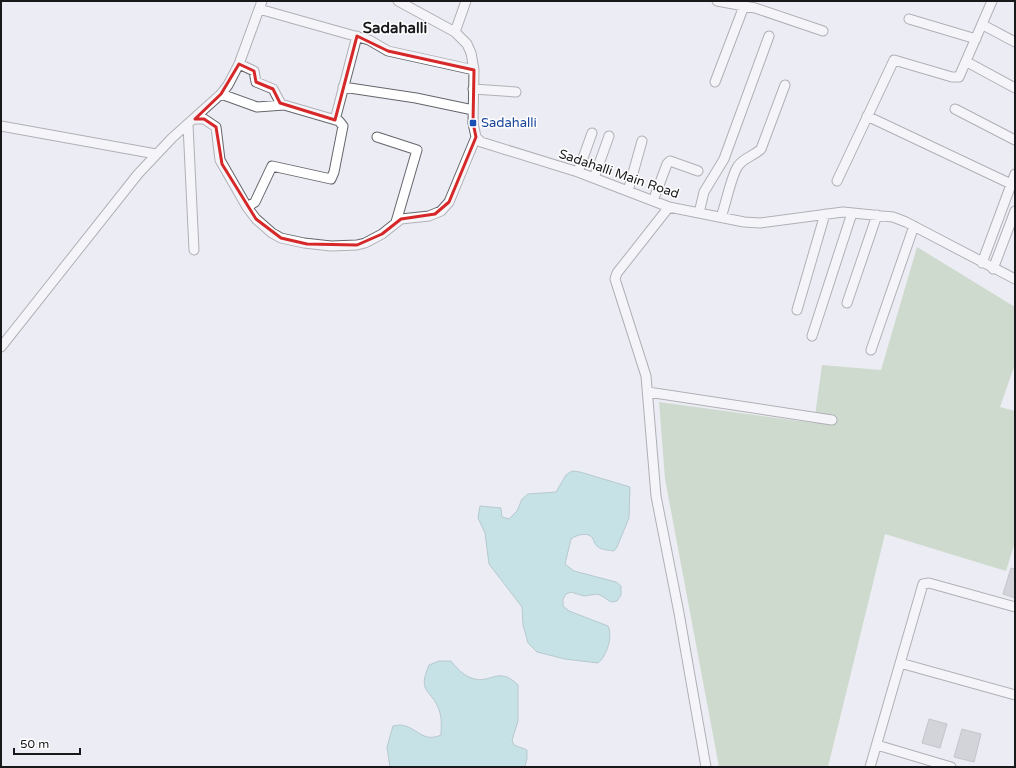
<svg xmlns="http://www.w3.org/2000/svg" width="1016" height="768" viewBox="0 0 1016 768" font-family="'Varela Round',sans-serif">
<rect width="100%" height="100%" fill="#ececf4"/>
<path fill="#a9c39e" d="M917 247 1015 307V364L1000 407 1015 411V542L1006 571 885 534 828 767H719L665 479 659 402 814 423 822 365 881 370Z"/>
<path fill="#98d6d7" stroke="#729d9f" d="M572 471 580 472 630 487 629 518 617 547 614 551C608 550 600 550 596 545 594 543 594 541 593 539 589 531 576 535 571 539L565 564 574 571 616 582 621 586V595L617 601 611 602 602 596 597 594 584 596 571 592 566 594 563 599V606L569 611 608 626C613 636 607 656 598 663L565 659 537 652 528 643 523 625 522 607 489 564 485 533 478 518 480 506 501 508 502 517 509 519 517 511 522 499 528 494 556 492 566 475Z
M439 661H451C456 667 462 674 469 677 490 687 497 664 518 685V721L512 740 514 745 527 750V758L525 767H390L387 747 393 726C414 720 420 745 441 735 441 728 442 719 440 713 433 688 416 695 429 665Z"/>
<path fill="#b4b4bb" stroke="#929299" d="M1011 568 1015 569V598L1003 594Z
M929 719 947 724 940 748 922 743Z
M962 729 981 734 974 762 954 757Z"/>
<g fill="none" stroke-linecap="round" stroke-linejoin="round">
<g stroke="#65656c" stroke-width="11">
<path id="minor" d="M398 1 455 32 467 44 471 53 474 70 473 123 476 137 481 142 578 172 669 207 744 222 760 223 843 212 893 217 906 222 1015 279
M717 1 755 8 823 31
M259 9 369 40 388 51 474 70
M909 19 976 39
M983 25 1015 42
M455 32 466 1
M967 62 1015 88
M239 64 254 71 256 82 273 89 281 104
M715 82 744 6
M343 87 416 98 473 110
M473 89 516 92
M221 94 257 107 284 105 339 121 343 126 334 172 331 179 272 166 255 202 247 207
M955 109 1015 140
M867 116 1011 184
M195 119H204L216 127 220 160 247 207 256 219 272 233 281 238 304 243 331 246 357 245 365 243 382 234 401 219 429 216 441 211 449 202 476 137
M335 120 357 36
M188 125 194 250
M1 126 156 154
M377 137 417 150 396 222
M578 172 592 133
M594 178 609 136
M837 181 894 60 952 77H959L992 1
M628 191 642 141
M653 201 667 164 670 161 698 171
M669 207 617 273 615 279 646 376 656 496 679 613 706 767
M699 213 704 192 724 159 769 36
M721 217C726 204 731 176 738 166 743 158 754 156 761 149L785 85
M982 263 1015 174
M993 269 1015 211
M847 303 877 215
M797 310 825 214
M812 336 852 213
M1 347 138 174 172 138 221 94 228 85 239 64 262 1
M871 350 914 226
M648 392 832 420
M900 663 1015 695
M877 745 951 767
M870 767 923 584 929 583 1015 607"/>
</g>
<use href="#minor" stroke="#fff" stroke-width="9"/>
</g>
<path d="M0 0H1016V768H0ZM357 36 388 51 474 70 473 123 476 137 449 202 435 214 401 219 382 234 357 245 307 244 281 238 256 219 222 164 216 127 204 119H195L221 94 239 64 254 71 256 82 273 89 280 103 335 120Z" fill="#ececf4" fill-opacity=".55" fill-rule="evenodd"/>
<path fill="none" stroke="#d62828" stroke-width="3" stroke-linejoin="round" d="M357 36 388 51 474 70 473 123 476 137 449 202 435 214 401 219 382 234 357 245 307 244 281 238 256 219 222 164 216 127 204 119H195L221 94 239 64 254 71 256 82 273 89 280 103 335 120Z"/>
<rect fill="#1a4fb4" stroke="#fff" stroke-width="1.5" x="469" y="119" width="8" height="8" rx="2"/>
<g text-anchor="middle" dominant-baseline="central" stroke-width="3" stroke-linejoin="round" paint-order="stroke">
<g font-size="13" fill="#164399" stroke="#fff" text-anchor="start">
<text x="481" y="123">Sadahalli</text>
</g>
<g font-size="13" fill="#19191c" stroke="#fff">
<text transform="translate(619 174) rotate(19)">Sadahalli Main Road</text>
</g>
<g font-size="15" font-weight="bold" fill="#19191c" stroke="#fff">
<text x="395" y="28">Sadahalli</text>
</g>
</g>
<rect width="1016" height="768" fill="none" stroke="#19191c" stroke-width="4"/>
<path d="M14 748v6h66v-6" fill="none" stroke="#19191c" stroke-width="2"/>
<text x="20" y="748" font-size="12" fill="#19191c" stroke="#ffffff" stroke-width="3" paint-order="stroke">50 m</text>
</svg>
